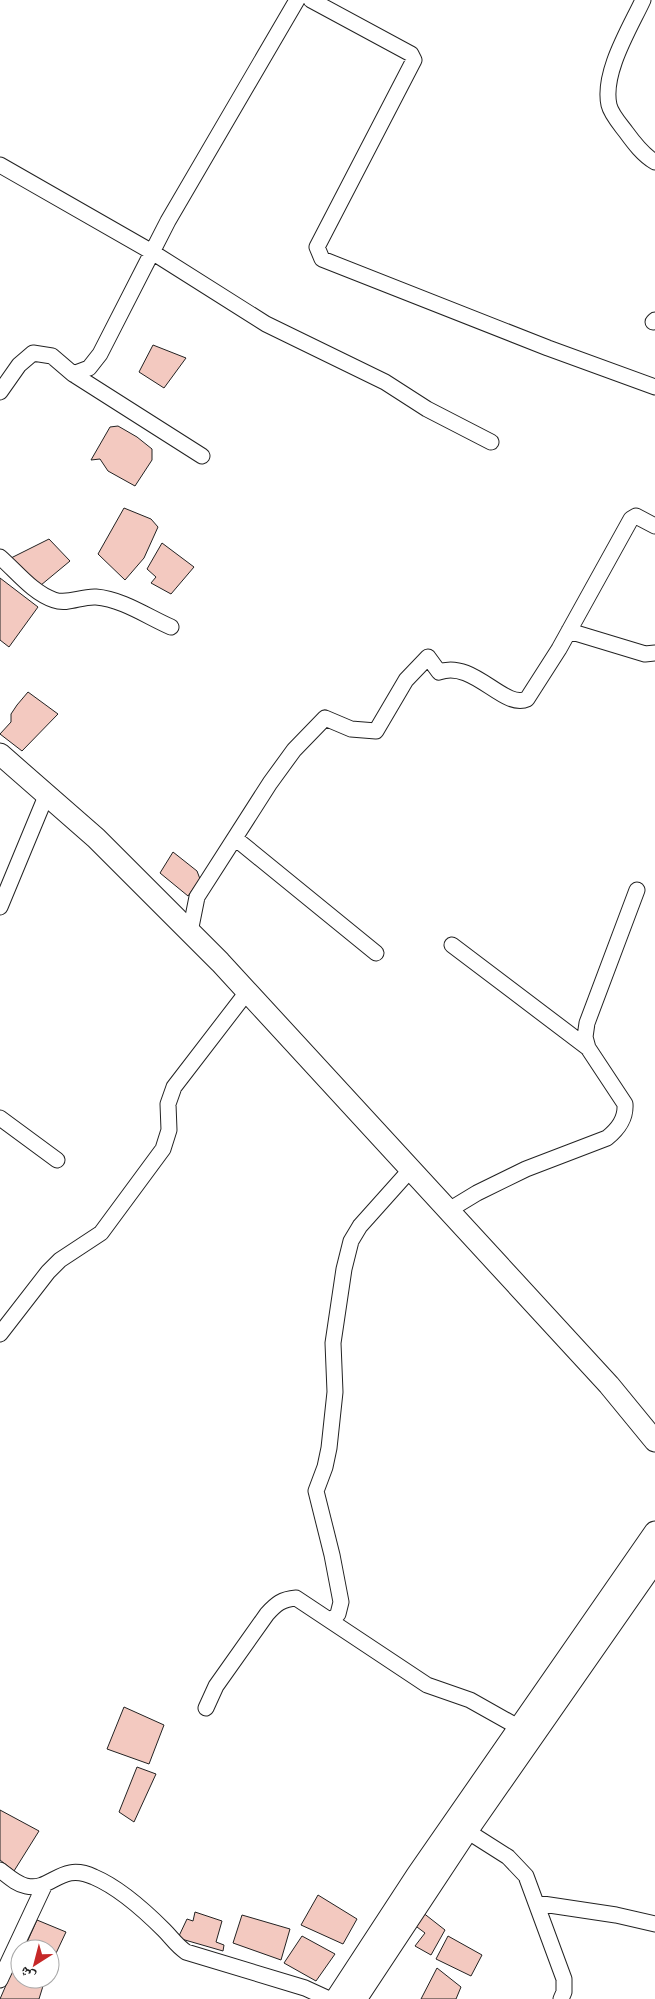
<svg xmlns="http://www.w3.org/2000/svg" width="655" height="1999" viewBox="0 0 655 1999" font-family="'DM Sans','Noto Naskh Arabic',sans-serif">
<rect width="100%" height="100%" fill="#fff"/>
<path fill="#f3c9c0" stroke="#222" d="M153 345 186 358 164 388 139 372Z
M118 426 137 437 152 449V460L135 486 108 471 100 459 91 460 110 427Z
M124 508 151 519 158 527 144 558 125 580 98 554Z
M49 539 70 561 35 590 9 559Z
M162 543 194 567 171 594 151 583 156 577 147 569Z
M0 578 38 607 9 647 0 640Z
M28 692 58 714 22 751 0 734 11 722V714L17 705Z
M173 852 197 871 200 879 188 896 160 873Z
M124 1707 164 1725 149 1764 107 1749Z
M137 1767 156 1774 134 1822 119 1812Z
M0 1810 39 1831 14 1871 0 1860Z
M318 1895 357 1919 343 1944 301 1925Z
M195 1912 222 1921 216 1942 224 1945 223 1951 178 1938 187 1919 193 1921Z
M422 1912 445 1930 431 1955 415 1946 425 1933 413 1924Z
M242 1915 290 1929 281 1960 233 1943Z
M37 1920 66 1932 50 1966V1949H24Z
M302 1936 335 1954 316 1981 284 1963Z
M448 1936 482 1955 471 1976 436 1959Z
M437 1968 461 1987 456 1999H421Z
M13 1969 20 1973V1979H30L43 1986 39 1999H0Z"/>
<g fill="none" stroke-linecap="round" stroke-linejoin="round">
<g stroke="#222" stroke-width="17">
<path id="street" d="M311 0 411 54 414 60 317 247 322 259 548 348 655 387
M643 0C630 28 602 73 609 105 611 114 620 124 626 132 634 143 643 155 655 162
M0 165 152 252 266 324 385 382 427 409 491 442
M653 322 655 320
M73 374 202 456
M0 392 19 365 33 353 52 356 73 374 89 368 100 354 168 221 297 0
M0 557C17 572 33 593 54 600 68 605 81 596 96 597 122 599 148 617 171 627
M569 631 645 654 655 653
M236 839 376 953
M0 907 46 796
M190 932 197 897 270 783 294 750 325 718 351 729 376 731 406 680 428 657 439 672C473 659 504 710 527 699L559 649 631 519 636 516 655 526
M452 945 588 1048
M0 1118 57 1160
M449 1210 477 1193 526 1169 607 1138C618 1129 626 1119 625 1104L588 1048 585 1037 587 1023 637 890
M0 1334 48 1272 60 1260 101 1233 163 1149 169 1130 168 1104 174 1087 247 992
M332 1620 338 1614 341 1602 332 1555 316 1491 325 1467 329 1448 335 1392 333 1343 344 1269 351 1241 360 1226 411 1169
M206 1708 216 1686 267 1614C276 1604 282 1599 296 1598L427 1685 470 1700 518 1727
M467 1831 508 1857 526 1876 564 1979V1992L561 1999
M0 1870C8 1876 16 1884 26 1886 52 1892 60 1861 94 1877 120 1888 144 1910 164 1930 172 1938 176 1945 186 1952L305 1988 329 1999
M536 1903 616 1915 655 1924
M0 1980 45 1884"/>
</g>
<g stroke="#222" stroke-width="23">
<path id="secondary" d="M0 754 96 838 220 962 609 1385 655 1441
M336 1999 417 1875 655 1532
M356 1999 467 1831 655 1561"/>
</g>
<use href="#street" stroke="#fff" stroke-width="15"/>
<use href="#secondary" stroke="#fff" stroke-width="21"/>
</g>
<g transform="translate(35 1964) rotate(216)"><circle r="24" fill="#ffffff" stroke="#a7a7a7"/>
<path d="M0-4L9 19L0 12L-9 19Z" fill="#c62828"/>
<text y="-8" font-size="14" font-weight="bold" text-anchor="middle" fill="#222222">ش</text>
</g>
</svg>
